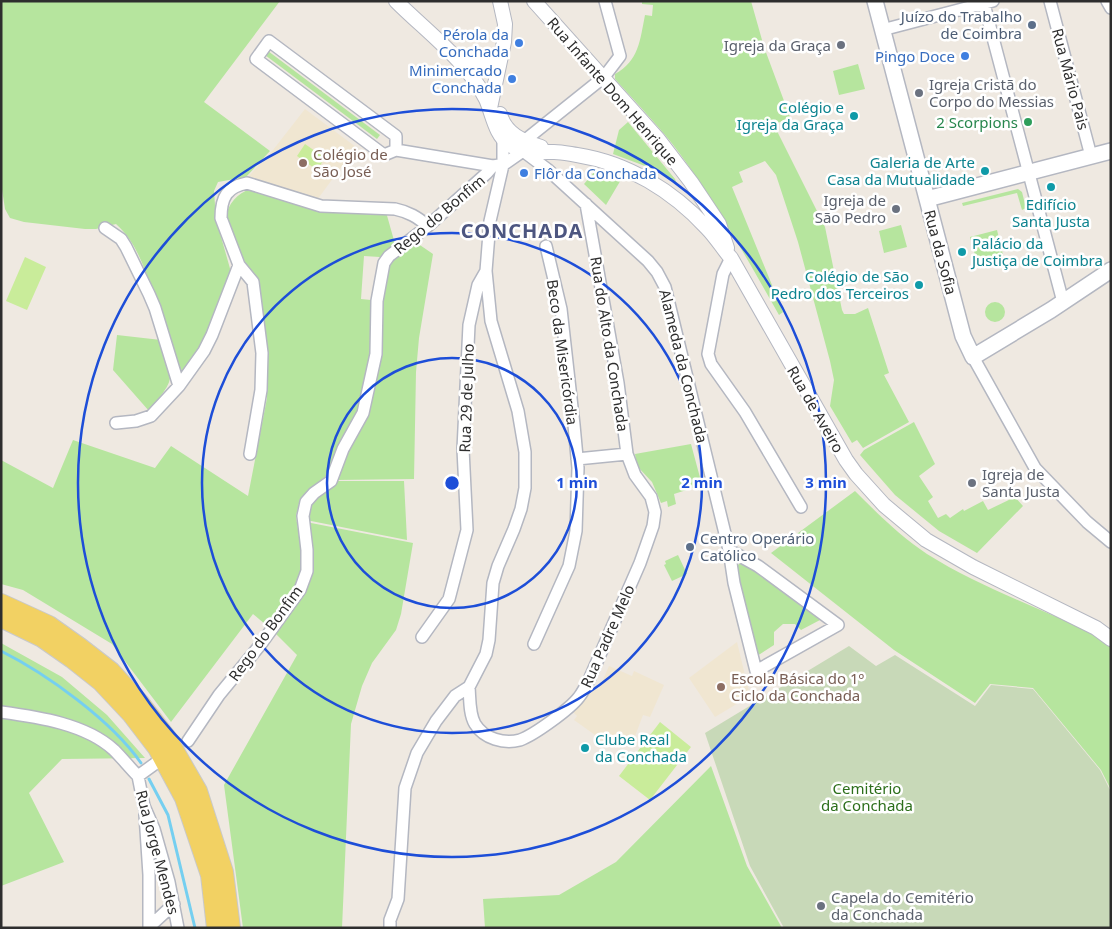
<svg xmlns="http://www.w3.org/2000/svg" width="1112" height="929" viewBox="0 0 1112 929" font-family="'Noto Sans',sans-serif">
<rect width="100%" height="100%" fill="#efe9e1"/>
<path fill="#f0e6d1" d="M305 109 356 147 317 200 249 176 273 150Z
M737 642 750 696 715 717 689 678Z
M609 666 632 676 634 671 664 685 650 717 643 715 632 744 615 743 609 745 574 720 577 716 573 712 586 697 593 686 599 689Z"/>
<path fill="#b6e59e" d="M1 1H280L204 102 270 151 246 177 218 182 214 191 216 219 231 272 204 342 181 375C174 353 166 331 159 309 148 280 140 245 116 224L96 229H85L24 222 10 218 5 209 1 183Z
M642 1H751L764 47 790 117 774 125 825 227 842 310 844 314H855L868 308 889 373 884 375 909 422 863 448 857 440 852 443 830 406 834 380 830 361 798 242 776 175 765 161 739 172 743 182 732 187 783 312 779 315C748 260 717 205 680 154 661 128 637 104 615 79V74C639 61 640 40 645 15L652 16 653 5 642 4Z
M268 51 380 135 377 139 265 55Z
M858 64 865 89 839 95 833 71Z
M628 122 675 179 677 184 653 169 613 154 619 130Z
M596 170 601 175 609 173 622 178 606 205 584 184Z
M251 189 386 212 395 244 380 257 364 256 361 299 371 300 370 353 358 411 337 447 326 476 310 489 300 499 296 516 301 550V570L294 587 266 625 253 614 171 722 112 644 23 590 1 584V460L53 488 73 440 155 468 171 446 248 496 267 398V347L255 280 244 260 226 217C228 204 237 193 251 189Z
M1018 189 1022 192 1026 208 1022 210 1017 193 963 206 962 203Z
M901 225 907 247 884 253 879 231Z
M997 230 1003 255 977 262 970 237Z
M414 241 433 254 419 338 416 372 414 479 335 480 346 451 367 415 381 301 388 264Z
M985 312a10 10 0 1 1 20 0a10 10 0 1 1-20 0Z
M117 335 161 340C174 381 176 377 149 411L113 370Z
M914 422 935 464 919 476 933 497 928 501 938 518 946 514 950 518 963 509 964 511 983 501 988 510 1015 497 1023 506 977 553 939 531 895 495 860 455 864 450Z
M691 444 702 485 674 494 676 504 668 507 667 501 661 503 652 482 637 466 635 454Z
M334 481H404L407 540 306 520 309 504Z
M855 491C877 513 900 536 927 554 981 588 1043 609 1100 637L1111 645V790L1101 770 1033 688 990 684 975 703 894 650 771 553Z
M306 522 413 543 401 614 396 630 372 663 362 686 351 724 342 928H243L224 785 297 655 274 632 303 592Z
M678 555 687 574 672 581 664 565 666 564 665 561Z
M740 563 745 564 820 620 801 630 795 624H783L774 632V645L757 656 737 570V566Z
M1 643 62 677 107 715 145 758 62 759 29 793 64 862 1 886Z
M711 766 747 866 782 928H485L483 899 559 895 616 862Z"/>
<path fill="#c8d9b8" d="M849 646 876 666 895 655 975 706 991 685 1033 689 1100 770 1111 792V928H784L750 866 705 733Z"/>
<path fill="#c9ec9a" d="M305 144 325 158 317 170 297 156Z
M25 257 46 267 27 310 6 301Z
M660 722 691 747 650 800 619 776Z"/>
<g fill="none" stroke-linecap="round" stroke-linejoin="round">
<path stroke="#75cff0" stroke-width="3" d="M1 651C47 674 112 721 141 763
M149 779 168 815 195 928"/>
<g stroke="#b4b7c1" stroke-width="14">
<path id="minor" d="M1050 1 1091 156
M1107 1 1111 8
M984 4 1063 302
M882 30 993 1
M269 41 396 136V150L384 155 256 59Z
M524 141 604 77 620 56 605 1
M396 150 493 166 499 165
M503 165 523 151 547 169 648 261 657 272 665 287 729 550 734 583 756 671 838 625 758 566 729 550
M105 228 121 239 126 247 149 294 155 308 179 386
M731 258 723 274 708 354 711 364 745 412 801 507
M239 265 253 282 262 353 261 390 250 454
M973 357 1035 468 1087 522 1111 542
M116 423 136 421 151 416 179 386 204 351 212 335 239 265 221 218C221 197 227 187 247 183L321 206 395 209C409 212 417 217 428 226
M577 459 627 454
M422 637 449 599 467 530 463 449 469 325 478 285 486 271
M534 644 569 566 576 531 578 468 574 425 561 309 546 246
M469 687C470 698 469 714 475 724 484 739 504 744 520 740 534 735 570 709 579 697 583 692 586 686 589 680L640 563 653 526 655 512 651 497 635 475 627 454 618 383 586 204
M1 712C38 717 86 724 114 750 122 758 130 768 138 776
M188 741 219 695 261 644 300 590 307 571V550L303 516 306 502 314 493 331 481 343 449 363 413 376 354 377 301 384 263 389 256 428 226 487 173 493 166
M138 776 144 806 154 829 169 882 178 928
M138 776 156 763
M145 815 149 875V928
M149 927 174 904
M390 928V920L398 899 405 788 417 753 436 721 455 696 469 687 486 654 489 640 493 583 498 566 514 529 521 509 525 488V452L518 411 491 321 486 271 490 221 503 165V140"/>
</g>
<g stroke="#b4b7c1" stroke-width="16">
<path id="tertiary" d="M396 1C427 32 466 60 486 99 493 115 495 135 510 145 524 154 539 152 554 152 562 152 570 154 577 155 628 163 673 191 707 228 716 237 723 249 731 258L846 460 856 474 884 505 926 540 973 567 1096 628 1111 639
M534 1 658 139 691 182 719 224 727 248
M462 64 486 65 502 52
M490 108 504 42 505 24 500 1
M500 114C505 134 523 141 541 147"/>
</g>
<g stroke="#b4b7c1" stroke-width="18">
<path id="secondary" d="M875 1 963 336 973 357 1051 310 1111 270
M927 199 1111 151"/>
</g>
<g stroke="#c9c9c9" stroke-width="20">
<path id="primary" d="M1 603 49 625 80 647 111 671 141 704 168 739 198 791 224 872 231 928
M1 618 42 638 72 659 101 682 131 714 157 748 184 798 210 875 216 928"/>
</g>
<use href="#minor" stroke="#fff" stroke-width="11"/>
<use href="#tertiary" stroke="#fff" stroke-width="14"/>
<use href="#secondary" stroke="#fff" stroke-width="15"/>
<use href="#primary" stroke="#f2d163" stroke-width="18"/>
</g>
<g fill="none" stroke="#1d4ed8" stroke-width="2.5">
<circle cx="452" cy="483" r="125"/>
<circle cx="452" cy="483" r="250"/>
<circle cx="452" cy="483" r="374"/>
</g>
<g fill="#5c6f8a" stroke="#fff" stroke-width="2">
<circle cx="1032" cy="25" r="5"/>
<circle cx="690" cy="547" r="5"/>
</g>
<g fill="#3f7fe0" stroke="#fff" stroke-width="2">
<circle cx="519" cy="43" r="5"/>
<circle cx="965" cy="56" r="5"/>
<circle cx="512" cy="79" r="5"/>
<circle cx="524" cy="173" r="5"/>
</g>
<g fill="#6b7280" stroke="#fff" stroke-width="2">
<circle cx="841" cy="45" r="5"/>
<circle cx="919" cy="93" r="5"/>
<circle cx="896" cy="209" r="5"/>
<circle cx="972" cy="483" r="5"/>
<circle cx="821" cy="906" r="5"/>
</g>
<g fill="#0f9aa8" stroke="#fff" stroke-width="2">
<circle cx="854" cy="116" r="5"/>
<circle cx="985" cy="171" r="5"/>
<circle cx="1051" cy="187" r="5"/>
<circle cx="962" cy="252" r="5"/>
<circle cx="919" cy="285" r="5"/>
<circle cx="585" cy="748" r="5"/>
</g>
<circle fill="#2e9e5b" stroke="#fff" stroke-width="2" cx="1028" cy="122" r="5"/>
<g fill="#8d6e63" stroke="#fff" stroke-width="2">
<circle cx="303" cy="163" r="5"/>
<circle cx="721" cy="687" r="5"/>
</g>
<g text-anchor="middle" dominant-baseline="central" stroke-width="5" stroke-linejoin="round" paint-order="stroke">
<g font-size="15" fill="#4e5e75" stroke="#fff" text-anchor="end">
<text x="1022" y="16">Juízo do Trabalho<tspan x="1022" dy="17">de Coimbra</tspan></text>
<text x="700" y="538" text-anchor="start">Centro Operário<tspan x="700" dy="17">Católico</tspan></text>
</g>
<g font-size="15" fill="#366cbe" stroke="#fff" text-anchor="end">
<text x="509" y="34">Pérola da<tspan x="509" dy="17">Conchada</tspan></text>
<text x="955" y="56">Pingo Doce</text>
<text x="502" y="70">Minimercado<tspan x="502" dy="17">Conchada</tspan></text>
<text x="534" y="173" text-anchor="start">Flôr da Conchada</text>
</g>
<g font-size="15" fill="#5b616d" stroke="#fff" text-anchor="start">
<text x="831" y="45" text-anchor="end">Igreja da Graça</text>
<text x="929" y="84">Igreja Cristã do<tspan x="929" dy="17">Corpo do Messias</tspan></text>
<text x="886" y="200" text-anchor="end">Igreja de<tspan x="886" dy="17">São Pedro</tspan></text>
<text x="982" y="474">Igreja de<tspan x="982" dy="17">Santa Justa</tspan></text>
<text x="831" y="897">Capela do Cemitério<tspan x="831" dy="17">da Conchada</tspan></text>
</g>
<g font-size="15" fill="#2e2e2e" stroke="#fff">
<text transform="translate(1071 79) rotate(75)">Rua Mário Pais</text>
<text transform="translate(613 91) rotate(49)">Rua Infante Dom Henrique</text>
<text transform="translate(439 214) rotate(-40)">Rego do Bonfim</text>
<text transform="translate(941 252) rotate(75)">Rua da Sofia</text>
<text transform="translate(610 344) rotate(81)">Rua do Alto da Conchada</text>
<text transform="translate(563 352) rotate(82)">Beco da Misericórdia</text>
<text transform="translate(684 366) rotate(76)">Alameda da Conchada</text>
<text transform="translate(466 398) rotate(-88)">Rua 29 de Julho</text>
<text transform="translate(816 409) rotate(60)">Rua de Aveiro</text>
<text transform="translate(265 633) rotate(-54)">Rego do Bonfim</text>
<text transform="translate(607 636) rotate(-66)">Rua Padre Melo</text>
<text transform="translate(158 852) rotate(75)">Rua Jorge Mendes</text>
</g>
<g font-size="15" fill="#0d838f" stroke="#fff" text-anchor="end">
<text x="844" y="107">Colégio e<tspan x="844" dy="17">Igreja da Graça</tspan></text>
<text x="975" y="162">Galeria de Arte<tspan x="975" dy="17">Casa da Mutualidade</tspan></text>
<text x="1051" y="204" text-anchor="middle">Edifício<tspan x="1051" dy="17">Santa Justa</tspan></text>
<text x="972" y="243" text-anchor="start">Palácio da<tspan x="972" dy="17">Justiça de Coimbra</tspan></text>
<text x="909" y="276">Colégio de São<tspan x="909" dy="17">Pedro dos Terceiros</tspan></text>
<text x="595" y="739" text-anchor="start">Clube Real<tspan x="595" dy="17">da Conchada</tspan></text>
</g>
<g font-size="15" fill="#27864d" stroke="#fff" text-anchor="end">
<text x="1018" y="122">2 Scorpions</text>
</g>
<g font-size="15" fill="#785e54" stroke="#fff" text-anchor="start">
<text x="313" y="154">Colégio de<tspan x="313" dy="17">São José</tspan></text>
<text x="731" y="678">Escola Básica do 1º<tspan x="731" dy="17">Ciclo da Conchada</tspan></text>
</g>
<g font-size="15" fill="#2c6e1b" stroke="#fff">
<text x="867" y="788">Cemitério<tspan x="867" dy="17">da Conchada</tspan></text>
</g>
<g font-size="20" font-weight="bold" letter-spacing="1" fill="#4d5680" stroke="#fff">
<text x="522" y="230">CONCHADA</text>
</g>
</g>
<circle cx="452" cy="483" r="8" fill="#1d4ed8" stroke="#fff" stroke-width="2.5"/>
<g font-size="15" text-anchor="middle" font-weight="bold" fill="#1d4ed8" stroke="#fff" stroke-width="5" stroke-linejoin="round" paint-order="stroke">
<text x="577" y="488">1 min</text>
<text x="702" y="488">2 min</text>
<text x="826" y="488">3 min</text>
</g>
<rect width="1112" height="929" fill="none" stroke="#2e2e2e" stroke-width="5"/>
</svg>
